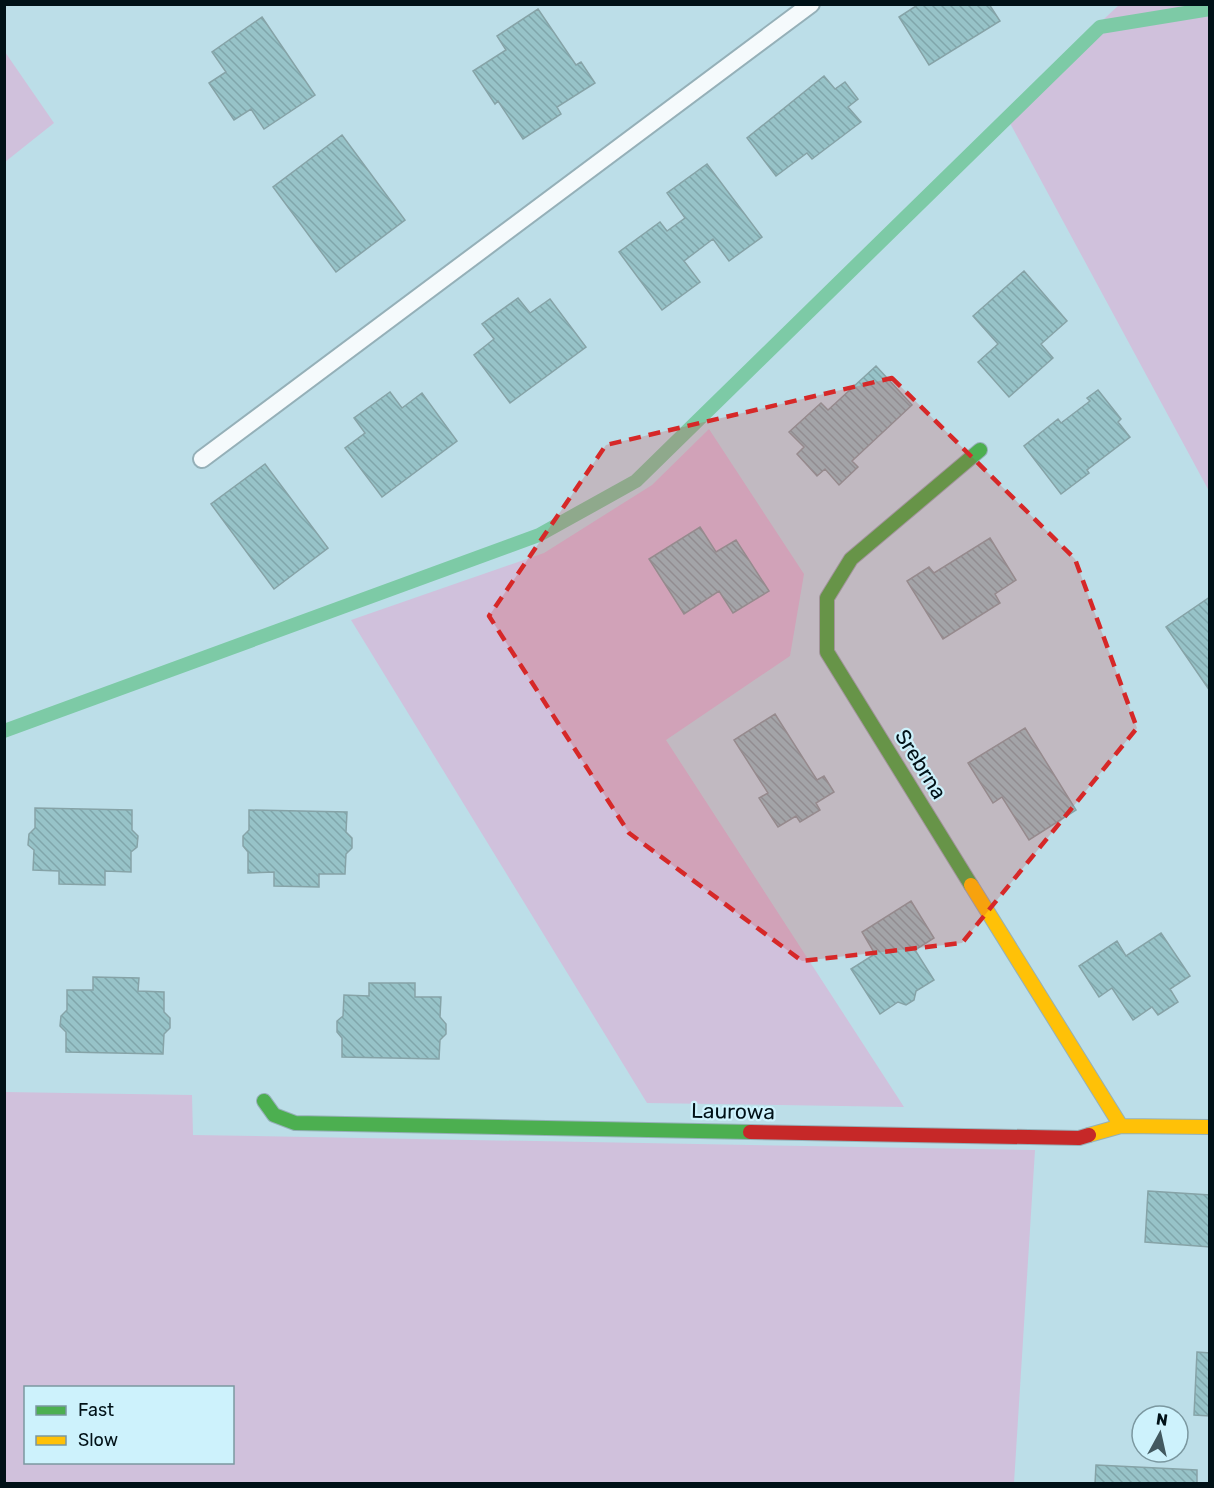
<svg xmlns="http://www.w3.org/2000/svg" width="1214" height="1488" viewBox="0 0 1214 1488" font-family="Rubik,sans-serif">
<defs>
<pattern id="building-back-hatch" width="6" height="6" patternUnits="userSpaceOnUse" patternTransform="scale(1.5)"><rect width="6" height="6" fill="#97c3c8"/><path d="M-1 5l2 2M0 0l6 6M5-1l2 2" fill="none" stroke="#80a6ab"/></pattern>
</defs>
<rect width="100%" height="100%" fill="#bcdee8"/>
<path fill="#d0c1dc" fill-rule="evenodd" d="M1119 5H1209V491L1004 112Z
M5 52 54 123 5 162H4Z
M709 429 804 574 790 656 666 740 904 1107 647 1103 351 620 544 553 652 485Z
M5 1092 192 1095 193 1135 1035 1150 1014 1483 5 1484ZM26 1388H232V1462H26Z"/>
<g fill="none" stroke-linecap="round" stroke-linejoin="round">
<path stroke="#7dcaa6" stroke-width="14" d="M4 731 539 535 636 481 1100 27 1210 9"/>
</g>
<path fill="url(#building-back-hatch)" stroke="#86a3a7" stroke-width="1.5" d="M919 4H989L1000 21 929 65 899 17Z
M538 9 576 65 581 62 595 83 557 107 561 114 523 139 498 101 495 104 473 71 506 50 497 36Z
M262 17 315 95 264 129 251 109 234 120 209 83 226 72 212 52Z
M824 76 835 89 845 82 858 99 848 107 861 122 812 159 807 153 776 176 747 138Z
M342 135 405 220 336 272 273 187Z
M707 164 762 237 729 261 713 239 684 261 700 282 662 310 619 252 660 222 667 231 685 218 667 193Z
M1024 271 1067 321 1041 344 1053 358 1009 397 978 362 998 344 973 316Z
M518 298 530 313 550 299 586 347 510 403 474 355 494 339 482 324Z
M876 366 912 405 852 461 858 467 839 485 825 469 817 476 797 454 804 447 789 432 821 403 828 410Z
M1098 390 1121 419 1118 422 1130 437 1087 470 1089 473 1061 494 1024 446 1058 419 1061 423 1090 401 1087 398Z
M390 392 402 408 422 393 457 441 382 497 345 448 365 433 354 418Z
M265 464 328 548 274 589 211 504Z
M700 527 716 552 736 540 769 591 733 613 719 591 684 614 649 559Z
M990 538 1016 580 995 594 1000 603 943 639 907 581 929 567 934 573Z
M1210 597V691L1166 627Z
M775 714 817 780 824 776 834 792 816 803 820 810 800 822 796 816 778 827 759 798 768 793 734 740Z
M1025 728 1076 810 1029 840 1002 797 993 803 968 763Z
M35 808 132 810V830L138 836 137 847 131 852V872L105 871V885L59 884V871L33 870 34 850 28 845 29 834 35 828Z
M249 810 347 812 346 832 352 838V848L346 854 345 874H319V887L274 886V872L248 873V852L243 846V836L249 830Z
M911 901 934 938 915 950 934 980 916 991 914 1000 906 1005 898 1002 880 1014 851 969 875 954 862 932Z
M1161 933 1190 976 1170 989 1178 1002 1158 1015 1152 1007 1133 1020 1112 988 1099 997 1079 966 1117 941 1126 956Z
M93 977 139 978 138 991 164 992V1012L170 1018V1028L164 1034 163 1054 66 1052V1032L60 1026 61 1016 67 1010V990H93Z
M369 983H415V997H441L440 1017 446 1024V1034L440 1040 439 1059 342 1057V1038L337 1032V1021L343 1016 344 995 369 996Z
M1148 1191 1210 1195V1247L1145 1242Z
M1197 1352 1210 1353V1416L1194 1415Z
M1096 1465 1197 1470V1484H1095Z"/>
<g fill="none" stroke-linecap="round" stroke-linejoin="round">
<g stroke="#95b0b8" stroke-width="20">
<path id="lane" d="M202 459 811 4"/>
</g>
<g stroke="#95b0b8" stroke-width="16">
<path id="fast" d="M971 885 827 652V598L851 559 980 450
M264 1101 274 1115 295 1123 750 1132"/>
</g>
<g stroke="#95b0b8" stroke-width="16">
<path id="slow" d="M971 885 1121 1126
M1089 1135 1121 1126 1210 1127"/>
</g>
<g stroke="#95b0b8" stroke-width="16">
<path id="jam" d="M750 1132 1079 1138 1089 1135"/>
</g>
<use href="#lane" stroke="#f5fafc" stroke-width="16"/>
<use href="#fast" stroke="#4caf50" stroke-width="14"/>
<use href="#slow" stroke="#ffc107" stroke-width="14"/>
<use href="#jam" stroke="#c62828" stroke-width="14"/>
</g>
<path fill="#d62828" fill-opacity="0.2" stroke="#d62828" stroke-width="4.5" stroke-dasharray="12 8" stroke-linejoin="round" d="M892 378 1075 559 1137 728 962 943 802 961 629 833 489 616 606 445Z"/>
<g text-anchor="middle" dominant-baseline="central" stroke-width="4.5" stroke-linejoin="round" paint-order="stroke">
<g font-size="21" fill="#001117" stroke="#cdf2fc">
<text transform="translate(921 764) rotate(58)">Srebrna</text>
<text transform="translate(733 1111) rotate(1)">Laurowa</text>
</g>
</g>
<rect width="1214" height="1488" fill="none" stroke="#001117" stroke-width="12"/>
<rect x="24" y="1386" width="210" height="78" fill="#cdf2fc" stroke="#7b98a0" stroke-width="1.5"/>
<rect x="36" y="1406" width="30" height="9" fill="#4caf50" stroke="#7b98a0" stroke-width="1.5"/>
<text x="78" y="1416" font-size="18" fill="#001117">Fast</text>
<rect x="36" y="1436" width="30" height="9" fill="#ffc107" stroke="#7b98a0" stroke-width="1.5"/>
<text x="78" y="1446" font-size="18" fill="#001117">Slow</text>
<g transform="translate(1160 1434) rotate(8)"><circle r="28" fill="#cdf2fc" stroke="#7b98a0" stroke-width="1.5"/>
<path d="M0-4.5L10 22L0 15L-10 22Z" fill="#425960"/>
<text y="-9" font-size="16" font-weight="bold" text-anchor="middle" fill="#001117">N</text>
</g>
</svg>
